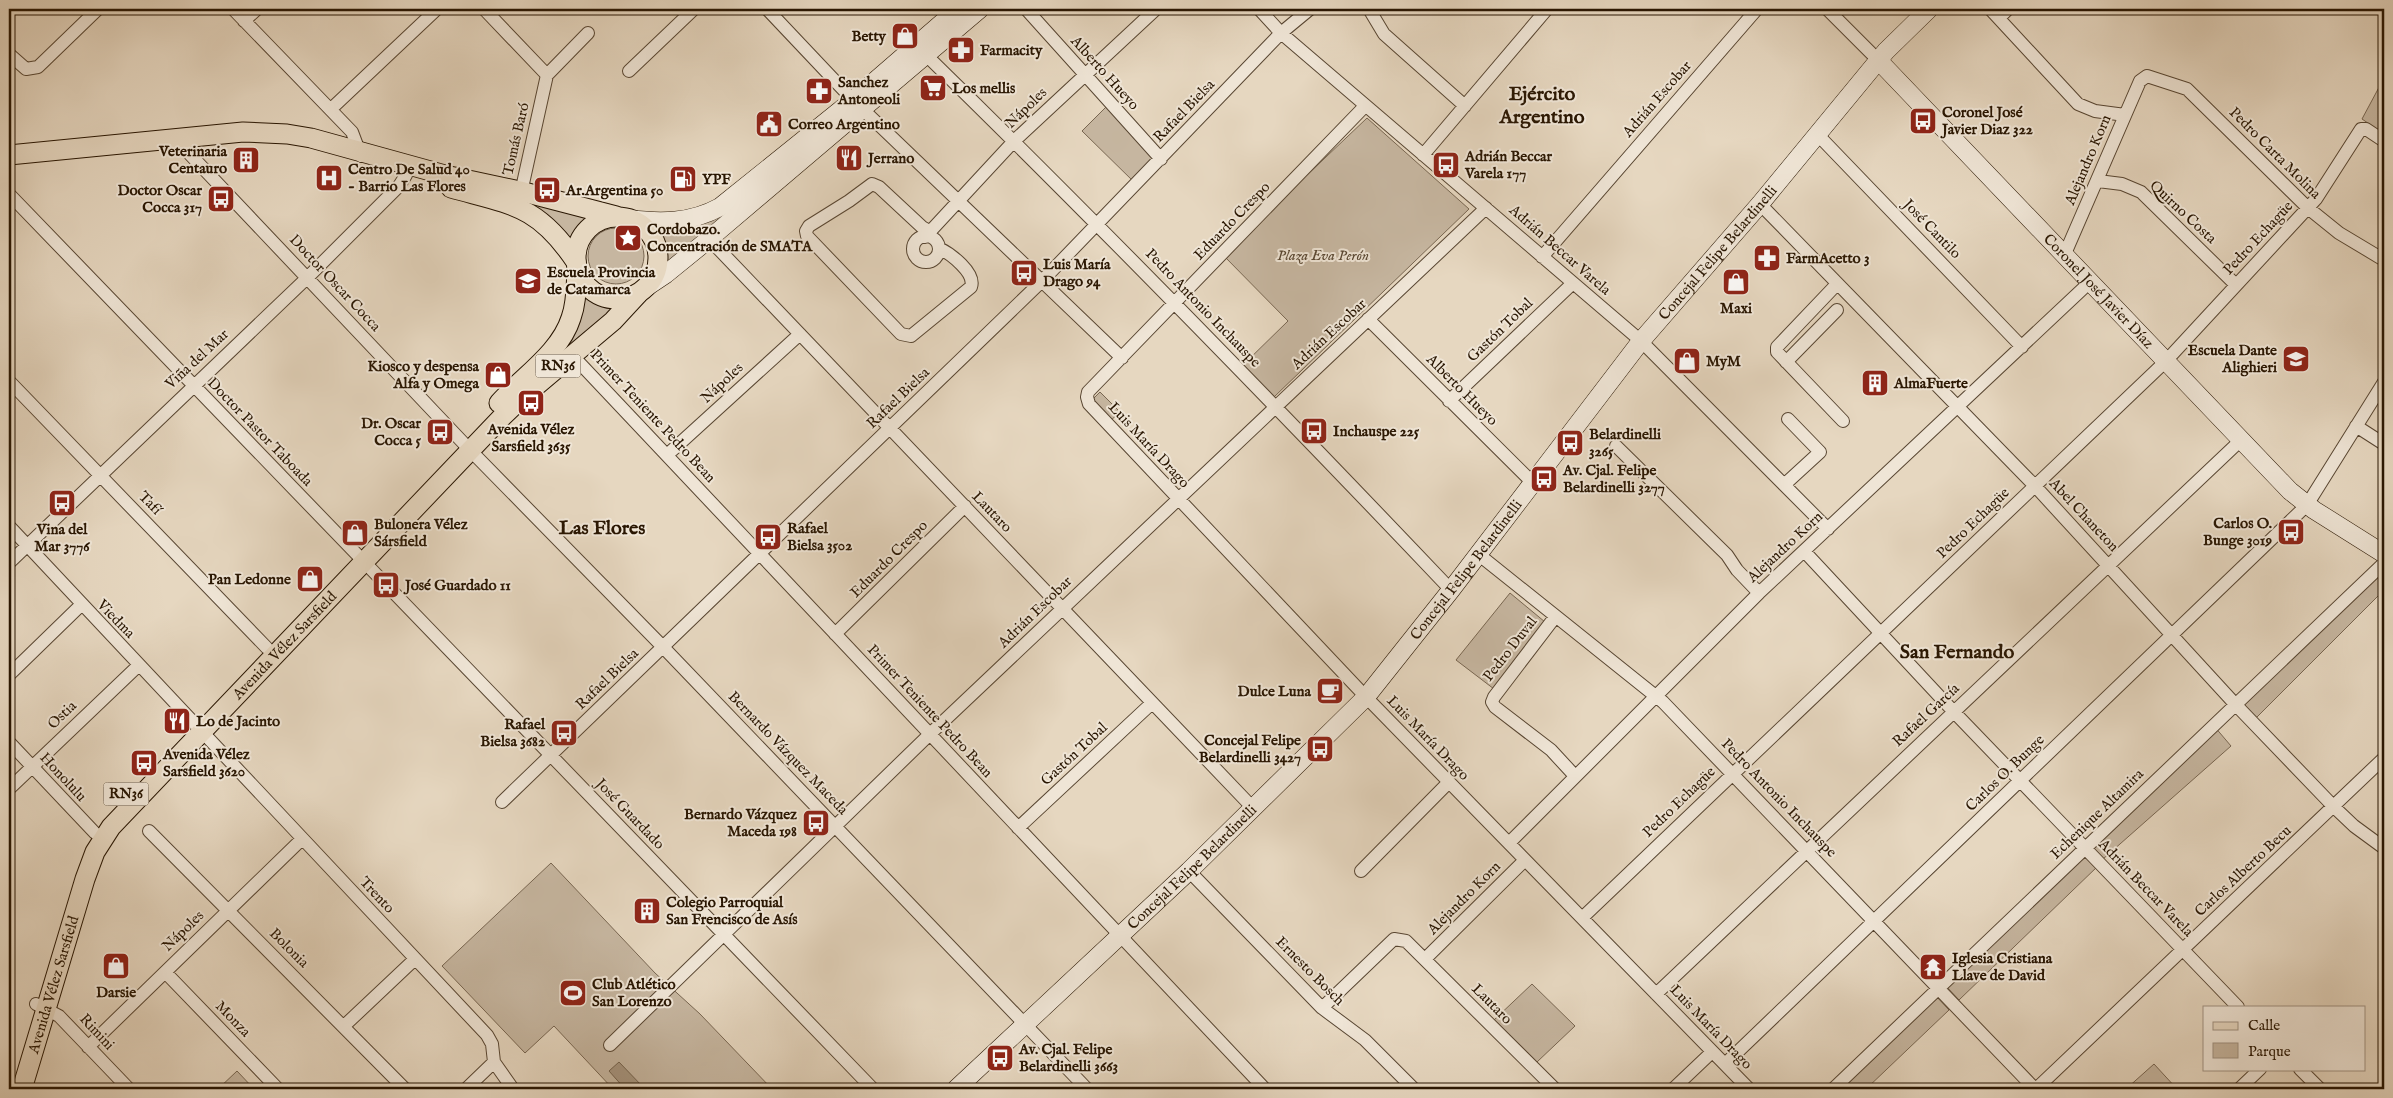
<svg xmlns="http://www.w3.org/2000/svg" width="2393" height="1098" viewBox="0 0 2393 1098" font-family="'IM FELL English',serif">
<rect width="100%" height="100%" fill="#e6d7c0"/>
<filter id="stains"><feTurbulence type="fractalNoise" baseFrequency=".004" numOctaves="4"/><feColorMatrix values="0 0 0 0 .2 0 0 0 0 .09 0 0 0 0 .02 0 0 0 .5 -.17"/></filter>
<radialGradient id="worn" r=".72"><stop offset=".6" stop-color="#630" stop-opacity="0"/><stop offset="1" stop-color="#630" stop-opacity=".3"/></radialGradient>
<path fill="#c6b6a0" stroke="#786651" d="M2384 78V134L2362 119Z
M852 106 662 269C666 253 660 244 652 230L679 227Z
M1107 106 1161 159 1135 183 1082 131Z
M1367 118 1469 209 1274 397 1243 365 1288 321 1223 255Z
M528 200 595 216 578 229 572 248 528 205Z
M588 256a28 28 0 1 1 56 0a28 28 0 1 1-56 0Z
M584 295 595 301 619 307 528 384Z
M1100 392 1120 412 1109 422 1090 402Z
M2380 572 2384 575V590L2254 720 2242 703Z
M1510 593 1545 622 1494 689 1456 660Z
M2214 726 2231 746 2103 859 2091 848Z
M2085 853 2098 866 1959 1000 1946 986Z
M551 863 655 973 700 1014 772 1089H613L554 1026 525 1053 442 966Z
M1532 984 1575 1026 1537 1062 1494 1020Z
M1936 996 1949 1010 1866 1089H1839Z
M2154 1064 2177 1089H2126Z
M237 1071 254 1089H218Z"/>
<path fill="#a6957f" stroke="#74624d" d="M619 1062 643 1087 641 1089H625L609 1071Z"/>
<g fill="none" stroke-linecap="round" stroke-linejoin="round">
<g stroke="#584632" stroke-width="14">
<path id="street" d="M233 9 352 132 361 156
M484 9 547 75
M767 9 853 100 1122 358
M1026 9 1161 159
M1259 9 1281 33 1641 341 1828 529
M1369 9 1384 34 1465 106
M1827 9 1879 61
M1990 9 2078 104 2095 111 2125 115
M1999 18 2008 9
M244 21 257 9
M9 54 26 69 38 67 98 9
M926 55C1105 230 1279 409 1451 590
M629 71 694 9
M547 75 588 33
M1365 106 1088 392 1087 397 1089 404 1366 697 1749 1089
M331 109 437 9
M1818 135 2022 347
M184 148 470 450 663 647 1087 1089
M1423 155 1547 9
M2098 181 2122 184 2141 192 2236 285
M9 194 873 1089
M520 197 547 75
M1760 204 2035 486 2235 704 2334 807 2354 826 2384 848
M929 231 922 227 879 187 872 184 849 201 809 226 806 231 807 236 901 334 911 336 971 287C976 273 951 254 939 248
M913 249a13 13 0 1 1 26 0a13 13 0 1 1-26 0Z
M925 237 1014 141 1156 9
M709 239 1253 808
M2064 256 2140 81 2147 76 2187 89 2308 208 2339 233 2384 260
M1542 257 1757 9
M1837 284 1777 347V352L1843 421
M1368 319 1533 483
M572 355 1265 1089
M1786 362 1837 310
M9 381 267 648
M1449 401 1573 283
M2356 426 2384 444
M1616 446 1727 555 1737 570 1759 593
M667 455 800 334
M1784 485 1820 452 1788 419
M9 526 487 1035 492 1044 494 1062 513 1089
M1804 551 1954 712 2238 1007
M1478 554 1663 702 2035 1089
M9 563 308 277 399 186 406 175
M1555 617 1494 697 1492 702 1495 707 1551 750 1575 776
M835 634 965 506
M9 675 81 605
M9 742 95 833
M9 789 139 665
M502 802 1042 281 1281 33 1310 9
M1018 828 1152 703
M149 831 405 1089
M1509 843 1759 593 2090 282
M1189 871 1322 1008 1365 1040 1414 1089
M1361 871 1449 782
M1582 918 2166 361 2316 199 2361 129H2366L2384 141
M1425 959 1525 860
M165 972 278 1089
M1656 994 2241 440
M36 1004 59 1016 129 1089
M1322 1008 1394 939 1406 941 1555 1089
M344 1026 415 959
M610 1045 930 734 1486 208
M88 1047 302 839
M1725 1064 2307 505 2384 382
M2300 1069 2320 1089
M466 1089 494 1062
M1673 1089 1712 1052
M1833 1089 2384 563
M2036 1089 2384 758
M2239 1089 2260 1069"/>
</g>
<g stroke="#291602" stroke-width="19">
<g id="secondary">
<path id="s1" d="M1879 61 2290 491 2314 510 2384 554"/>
<path d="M629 219C661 223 691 223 720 207L853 100 958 9"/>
<path d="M645 288 666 274 709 239 980 9"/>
<path id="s2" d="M956 1089 1189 871 1366 697 1451 590 1641 341 1760 204 1886 51 1929 9"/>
</g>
</g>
<g stroke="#291602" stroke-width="21">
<g id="primary">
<path d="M9 155 243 132 287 134 311 138 445 175 520 191 616 216"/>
<path d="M451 188C512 205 538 205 576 262"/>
<circle cx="617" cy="258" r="41"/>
<path d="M499 403C522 377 560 353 571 318 577 302 576 285 577 268"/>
<path id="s3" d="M22 1089 85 879 95 852 111 827 502 417 524 396 613 321 638 294"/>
</g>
</g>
<use href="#street" stroke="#efe5d6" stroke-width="12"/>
<use href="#secondary" stroke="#efe5d6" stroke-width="18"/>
<use href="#primary" stroke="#e6d7c0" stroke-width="19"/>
</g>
<defs>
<g id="shop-square" transform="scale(1.4375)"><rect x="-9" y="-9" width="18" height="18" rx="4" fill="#8f2418" stroke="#efe5d6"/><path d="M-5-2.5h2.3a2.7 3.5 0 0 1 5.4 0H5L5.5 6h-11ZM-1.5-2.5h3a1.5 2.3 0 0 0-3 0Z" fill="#fff"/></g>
<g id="pharmacy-square" transform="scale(1.4375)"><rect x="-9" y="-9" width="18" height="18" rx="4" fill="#8f2418" stroke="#efe5d6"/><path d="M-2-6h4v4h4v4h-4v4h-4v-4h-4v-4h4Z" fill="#fff"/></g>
<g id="supermarket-square" transform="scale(1.4375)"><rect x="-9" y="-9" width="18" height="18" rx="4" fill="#8f2418" stroke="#efe5d6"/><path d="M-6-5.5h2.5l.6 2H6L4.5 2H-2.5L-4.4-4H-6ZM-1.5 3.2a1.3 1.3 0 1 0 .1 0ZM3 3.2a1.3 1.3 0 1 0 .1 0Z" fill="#fff"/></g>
<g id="bus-square" transform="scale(1.4375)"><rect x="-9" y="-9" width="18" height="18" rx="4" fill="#8f2418" stroke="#efe5d6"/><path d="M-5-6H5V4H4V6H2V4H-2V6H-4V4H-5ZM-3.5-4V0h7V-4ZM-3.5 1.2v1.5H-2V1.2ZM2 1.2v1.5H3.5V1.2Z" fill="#fff"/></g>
<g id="civic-square" transform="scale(1.4375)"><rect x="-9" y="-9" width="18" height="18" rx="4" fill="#8f2418" stroke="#efe5d6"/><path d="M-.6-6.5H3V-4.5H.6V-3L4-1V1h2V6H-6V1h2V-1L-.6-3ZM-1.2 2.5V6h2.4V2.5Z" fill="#fff"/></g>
<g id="restaurant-square" transform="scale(1.4375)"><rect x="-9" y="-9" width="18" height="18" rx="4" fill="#8f2418" stroke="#efe5d6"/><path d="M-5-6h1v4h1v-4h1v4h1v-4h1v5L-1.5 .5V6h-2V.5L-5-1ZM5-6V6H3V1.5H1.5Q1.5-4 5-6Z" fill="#fff"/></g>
<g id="building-square" transform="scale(1.4375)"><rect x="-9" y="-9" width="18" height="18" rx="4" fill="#8f2418" stroke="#efe5d6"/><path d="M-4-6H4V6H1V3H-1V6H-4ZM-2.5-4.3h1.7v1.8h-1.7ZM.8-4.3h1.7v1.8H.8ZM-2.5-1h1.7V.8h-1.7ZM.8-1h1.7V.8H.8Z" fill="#fff"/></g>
<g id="hospital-square" transform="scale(1.4375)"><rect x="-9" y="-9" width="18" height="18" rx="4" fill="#8f2418" stroke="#efe5d6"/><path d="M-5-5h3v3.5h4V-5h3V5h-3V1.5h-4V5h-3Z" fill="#fff"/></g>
<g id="fuel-square" transform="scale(1.4375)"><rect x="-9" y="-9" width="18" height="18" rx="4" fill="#8f2418" stroke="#efe5d6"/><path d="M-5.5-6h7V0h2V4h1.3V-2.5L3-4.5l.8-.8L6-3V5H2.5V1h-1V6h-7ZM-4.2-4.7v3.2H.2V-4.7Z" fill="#fff"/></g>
<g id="sight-square" transform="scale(1.4375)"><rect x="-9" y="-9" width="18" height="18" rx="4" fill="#8f2418" stroke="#efe5d6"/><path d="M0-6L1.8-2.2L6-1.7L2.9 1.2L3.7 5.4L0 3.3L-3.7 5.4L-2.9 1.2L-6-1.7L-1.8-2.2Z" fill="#fff"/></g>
<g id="school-square" transform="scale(1.4375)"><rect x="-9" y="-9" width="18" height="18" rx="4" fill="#8f2418" stroke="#efe5d6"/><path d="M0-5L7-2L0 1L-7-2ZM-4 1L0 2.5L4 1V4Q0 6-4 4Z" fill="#fff"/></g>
<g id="cafe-square" transform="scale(1.4375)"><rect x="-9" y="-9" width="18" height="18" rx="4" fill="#8f2418" stroke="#efe5d6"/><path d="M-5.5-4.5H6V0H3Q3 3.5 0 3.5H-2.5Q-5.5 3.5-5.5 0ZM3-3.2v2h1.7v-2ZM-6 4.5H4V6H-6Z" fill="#fff"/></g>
<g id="temple-square" transform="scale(1.4375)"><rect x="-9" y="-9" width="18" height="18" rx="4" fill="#8f2418" stroke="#efe5d6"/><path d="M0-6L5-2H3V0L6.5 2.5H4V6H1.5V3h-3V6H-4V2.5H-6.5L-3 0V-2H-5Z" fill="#fff"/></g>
<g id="stadium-square" transform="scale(1.4375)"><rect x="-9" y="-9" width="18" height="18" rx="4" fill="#8f2418" stroke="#efe5d6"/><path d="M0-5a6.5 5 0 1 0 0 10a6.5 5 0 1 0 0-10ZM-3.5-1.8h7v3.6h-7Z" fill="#fff"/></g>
</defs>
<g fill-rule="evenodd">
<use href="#shop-square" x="905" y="36"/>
<use href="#pharmacy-square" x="961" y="50"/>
<use href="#supermarket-square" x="933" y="88"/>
<use href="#pharmacy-square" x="819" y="91"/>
<use href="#bus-square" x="1923" y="121"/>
<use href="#civic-square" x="769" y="124"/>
<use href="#restaurant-square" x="849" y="158"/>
<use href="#building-square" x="246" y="160"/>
<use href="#bus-square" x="1446" y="165"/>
<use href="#hospital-square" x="329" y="178"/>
<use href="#fuel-square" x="683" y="179"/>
<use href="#bus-square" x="547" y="190"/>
<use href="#bus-square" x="221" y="199"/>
<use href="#sight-square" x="628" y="238"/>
<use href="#pharmacy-square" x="1767" y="258"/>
<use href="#bus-square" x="1024" y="273"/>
<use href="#school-square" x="528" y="281"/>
<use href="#shop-square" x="1736" y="282"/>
<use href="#school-square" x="2296" y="359"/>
<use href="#shop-square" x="1687" y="361"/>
<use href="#shop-square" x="498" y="375"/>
<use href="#building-square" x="1875" y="383"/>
<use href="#bus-square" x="531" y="403"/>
<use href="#bus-square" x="1314" y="431"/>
<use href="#bus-square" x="440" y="432"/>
<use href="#bus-square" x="1570" y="443"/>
<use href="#bus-square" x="1544" y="479"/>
<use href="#bus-square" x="62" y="503"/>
<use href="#bus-square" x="2291" y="532"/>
<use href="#shop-square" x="355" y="533"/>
<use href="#bus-square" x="768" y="537"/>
<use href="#shop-square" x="310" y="579"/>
<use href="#bus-square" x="386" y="585"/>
<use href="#cafe-square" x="1330" y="691"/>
<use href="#restaurant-square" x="177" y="721"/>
<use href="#bus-square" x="564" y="733"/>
<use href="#bus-square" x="1320" y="749"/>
<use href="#bus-square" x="144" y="763"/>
<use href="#bus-square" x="816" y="823"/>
<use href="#building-square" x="647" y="911"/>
<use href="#shop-square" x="116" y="966"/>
<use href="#temple-square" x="1933" y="967"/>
<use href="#stadium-square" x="573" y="993"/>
<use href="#bus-square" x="1000" y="1058"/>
</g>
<g text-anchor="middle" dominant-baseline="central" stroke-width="4" stroke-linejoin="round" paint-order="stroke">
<g fill="#efe5d6" stroke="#645442" stroke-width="1">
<rect x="535.5" y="354.5" width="45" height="23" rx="4"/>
<rect x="103.5" y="782.5" width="45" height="23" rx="4"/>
</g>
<g font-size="14" font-weight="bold" fill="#291602">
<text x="558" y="366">RN36</text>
<text x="126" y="794">RN36</text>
</g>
<g font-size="15" font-weight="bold" fill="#291602" stroke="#efe5d6" text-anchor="start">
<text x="886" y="36" text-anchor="end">Betty</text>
<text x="980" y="50">Farmacity</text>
<text x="838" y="82">Sanchez<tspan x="838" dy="17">Antoneoli</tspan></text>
<text x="952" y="88">Los mellis</text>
<text x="1942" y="112">Coronel José<tspan x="1942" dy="17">Javier Diaz 322</tspan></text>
<text x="788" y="124">Correo Argentino</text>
<text x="227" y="151" text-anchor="end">Veterinaria<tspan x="227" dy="17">Centauro</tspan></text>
<text x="1465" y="156">Adrián Beccar<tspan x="1465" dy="17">Varela 177</tspan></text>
<text x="868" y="158">Jerrano</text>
<text x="348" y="169">Centro De Salud 40<tspan x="348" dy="17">- Barrio Las Flores</tspan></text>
<text x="702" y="179">YPF</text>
<text x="202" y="190" text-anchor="end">Doctor Oscar<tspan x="202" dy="17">Cocca 317</tspan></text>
<text x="566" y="190">Ar.Argentina 50</text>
<text x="647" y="229">Cordobazo.<tspan x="647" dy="17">Concentración de SMATA</tspan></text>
<text x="1786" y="258">FarmAcetto 3</text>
<text x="1043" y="264">Luis María<tspan x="1043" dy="17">Drago 94</tspan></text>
<text x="547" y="272">Escuela Provincia<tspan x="547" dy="17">de Catamarca</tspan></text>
<text x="1736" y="308" text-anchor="middle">Maxi</text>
<text x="2277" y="350" text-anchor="end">Escuela Dante<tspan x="2277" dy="17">Alighieri</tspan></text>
<text x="1706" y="361">MyM</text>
<text x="479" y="366" text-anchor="end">Kiosco y despensa<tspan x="479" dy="17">Alfa y Omega</tspan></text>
<text x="1894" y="383">AlmaFuerte</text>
<text x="421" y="423" text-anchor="end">Dr. Oscar<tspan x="421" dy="17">Cocca 5</tspan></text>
<text x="531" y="429" text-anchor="middle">Avenida Vélez<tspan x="531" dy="17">Sarsfield 3635</tspan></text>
<text x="1333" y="431">Inchauspe 225</text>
<text x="1589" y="434">Belardinelli<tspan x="1589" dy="17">3265</tspan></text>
<text x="1563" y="470">Av. Cjal. Felipe<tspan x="1563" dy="17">Belardinelli 3277</tspan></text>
<text x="2272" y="523" text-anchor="end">Carlos O.<tspan x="2272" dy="17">Bunge 3019</tspan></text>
<text x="374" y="524">Bulonera Vélez<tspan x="374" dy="17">Sársfield</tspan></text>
<text x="787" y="528">Rafael<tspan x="787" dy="17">Bielsa 3502</tspan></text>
<text x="62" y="529" text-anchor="middle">Vina del<tspan x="62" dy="17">Mar 3776</tspan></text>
<text x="291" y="579" text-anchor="end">Pan Ledonne</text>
<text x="405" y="585">José Guardado 11</text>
<text x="1311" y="691" text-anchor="end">Dulce Luna</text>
<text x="196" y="721">Lo de Jacinto</text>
<text x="545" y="724" text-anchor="end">Rafael<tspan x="545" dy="17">Bielsa 3682</tspan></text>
<text x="1301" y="740" text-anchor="end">Concejal Felipe<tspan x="1301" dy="17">Belardinelli 3427</tspan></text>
<text x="163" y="754">Avenida Vélez<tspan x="163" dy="17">Sarsfield 3620</tspan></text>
<text x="797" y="814" text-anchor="end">Bernardo Vázquez<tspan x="797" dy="17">Maceda 198</tspan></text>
<text x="666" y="902">Colegio Parroquial<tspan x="666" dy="17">San Frencisco de Asís</tspan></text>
<text x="1952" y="958">Iglesia Cristiana<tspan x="1952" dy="17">Llave de David</tspan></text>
<text x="592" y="984">Club Atlético<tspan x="592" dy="17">San Lorenzo</tspan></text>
<text x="116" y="992" text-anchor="middle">Darsie</text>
<text x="1019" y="1049">Av. Cjal. Felipe<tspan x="1019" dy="17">Belardinelli 3663</tspan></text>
</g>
<g font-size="15" fill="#291602" stroke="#efe5d6">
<text transform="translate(1105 73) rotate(48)">Alberto Hueyo</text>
<text transform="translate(1657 99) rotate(-49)">Adrián Escobar</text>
<text transform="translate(1026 108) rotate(-44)">Nápoles</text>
<text transform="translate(1184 111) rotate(-46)">Rafael Bielsa</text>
<text transform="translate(516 139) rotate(-77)">Tomás Baró</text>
<text transform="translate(2275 153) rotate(45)">Pedro Carta Molina</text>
<text transform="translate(2088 160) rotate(-67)">Alejandro Korn</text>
<text transform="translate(2183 212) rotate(43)">Quirno Costa</text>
<text transform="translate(1232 221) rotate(-46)">Eduardo Crespo</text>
<text transform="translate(1932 229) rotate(46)">José Cantilo</text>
<text transform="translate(2258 238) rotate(-47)">Pedro Echagüe</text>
<text transform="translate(1560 250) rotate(41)">Adrián Beccar Varela</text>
<text stroke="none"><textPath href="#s2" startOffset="1134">Concejal Felipe Belardinelli</textPath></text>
<text transform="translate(335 283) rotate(47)">Doctor Oscar Cocca</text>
<text stroke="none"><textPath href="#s1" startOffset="318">Coronel José Javier Díaz</textPath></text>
<text transform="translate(1203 308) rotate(46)">Pedro Antonio Inchauspe</text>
<text transform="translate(1500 330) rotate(-44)">Gastón Tobal</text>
<text transform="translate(1329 334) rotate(-43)">Adrián Escobar</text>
<text transform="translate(197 359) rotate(-43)">Viña del Mar</text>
<text transform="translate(722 383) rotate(-43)">Nápoles</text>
<text transform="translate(1462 390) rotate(45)">Alberto Hueyo</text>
<text transform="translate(898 398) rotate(-44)">Rafael Bielsa</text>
<text transform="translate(653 416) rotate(47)">Primer Teniente Pedro Bean</text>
<text transform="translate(260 432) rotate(46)">Doctor Pastor Taboada</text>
<text transform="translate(1149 445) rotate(47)">Luis María Drago</text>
<text transform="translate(150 503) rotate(46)">Tafí</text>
<text transform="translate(992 512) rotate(46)">Lautaro</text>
<text transform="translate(2084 515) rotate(47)">Abel Chaneton</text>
<text transform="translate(1973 523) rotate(-44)">Pedro Echagüe</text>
<text transform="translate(1785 547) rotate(-43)">Alejandro Korn</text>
<text transform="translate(889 559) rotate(-45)">Eduardo Crespo</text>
<text stroke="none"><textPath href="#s2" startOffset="729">Concejal Felipe Belardinelli</textPath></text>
<text transform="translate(1035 612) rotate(-44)">Adrián Escobar</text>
<text transform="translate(116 619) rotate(46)">Viedma</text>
<text stroke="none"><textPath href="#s3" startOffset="529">Avenida Vélez Sarsfield</textPath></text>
<text transform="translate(1510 649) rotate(-52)">Pedro Duval</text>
<text transform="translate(607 679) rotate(-44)">Rafael Bielsa</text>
<text transform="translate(930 711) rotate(47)">Primer Teniente Pedro Bean</text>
<text transform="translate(62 715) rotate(-44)">Ostia</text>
<text transform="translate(1926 715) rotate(-43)">Rafael García</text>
<text transform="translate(1428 738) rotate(46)">Luis María Drago</text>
<text transform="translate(788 753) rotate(46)">Bernardo Vázquez Maceda</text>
<text transform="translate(1074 754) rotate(-43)">Gastón Tobal</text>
<text transform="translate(2005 773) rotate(-44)">Carlos O. Bunge</text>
<text transform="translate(63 777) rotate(47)">Honolulu</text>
<text transform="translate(1779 798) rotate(46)">Pedro Antonio Inchauspe</text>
<text transform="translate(1679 802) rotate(-44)">Pedro Echagüe</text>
<text transform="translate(630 814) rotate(46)">José Guardado</text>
<text transform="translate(2097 814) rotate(-44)">Echenique Altamira</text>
<text stroke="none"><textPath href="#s2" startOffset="324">Concejal Felipe Belardinelli</textPath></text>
<text transform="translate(2243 871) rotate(-43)">Carlos Alberto Becu</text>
<text transform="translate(2146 888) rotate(46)">Adrián Beccar Varela</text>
<text transform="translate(377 895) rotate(47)">Trento</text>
<text transform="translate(1464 898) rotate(-45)">Alejandro Korn</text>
<text transform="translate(183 931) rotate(-44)">Nápoles</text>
<text transform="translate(289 948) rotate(45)">Bolonia</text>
<text transform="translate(1310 971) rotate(45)">Ernesto Bosch</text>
<text stroke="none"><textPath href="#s3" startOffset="109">Avenida Vélez Sarsfield</textPath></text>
<text transform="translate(1492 1004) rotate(45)">Lautaro</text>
<text transform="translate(233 1019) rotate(46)">Monza</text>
<text transform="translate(1711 1027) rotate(46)">Luis María Drago</text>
<text transform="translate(97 1032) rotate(47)">Rimini</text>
</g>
<g font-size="15" font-style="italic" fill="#584631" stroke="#efe5d6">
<text x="1323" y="255">Plaza Eva Perón</text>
</g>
<g font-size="20" font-weight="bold" fill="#291602" stroke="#efe5d6">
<text x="1542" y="94">Ejército<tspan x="1542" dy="23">Argentino</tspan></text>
<text x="602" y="528">Las Flores</text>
<text x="1957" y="652">San Fernando</text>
</g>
</g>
<rect width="2393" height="1098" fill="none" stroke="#e6d7c0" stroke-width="30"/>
<rect x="10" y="10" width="2373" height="1078" fill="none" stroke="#291602" stroke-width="2.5"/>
<rect x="15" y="15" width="2363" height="1068" fill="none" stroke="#291602"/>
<rect x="2203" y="1006" width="162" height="65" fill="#efe5d6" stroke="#a09281"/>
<rect x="2213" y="1022" width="25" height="8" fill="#e6d7c0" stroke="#a09281"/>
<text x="2248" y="1030" font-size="15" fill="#291602">Calle</text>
<rect x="2213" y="1043" width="25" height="15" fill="#c6b6a0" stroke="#a09281"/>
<text x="2248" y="1056" font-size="15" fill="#291602">Parque</text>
<rect width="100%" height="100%" filter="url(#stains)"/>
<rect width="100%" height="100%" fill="url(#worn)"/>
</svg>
